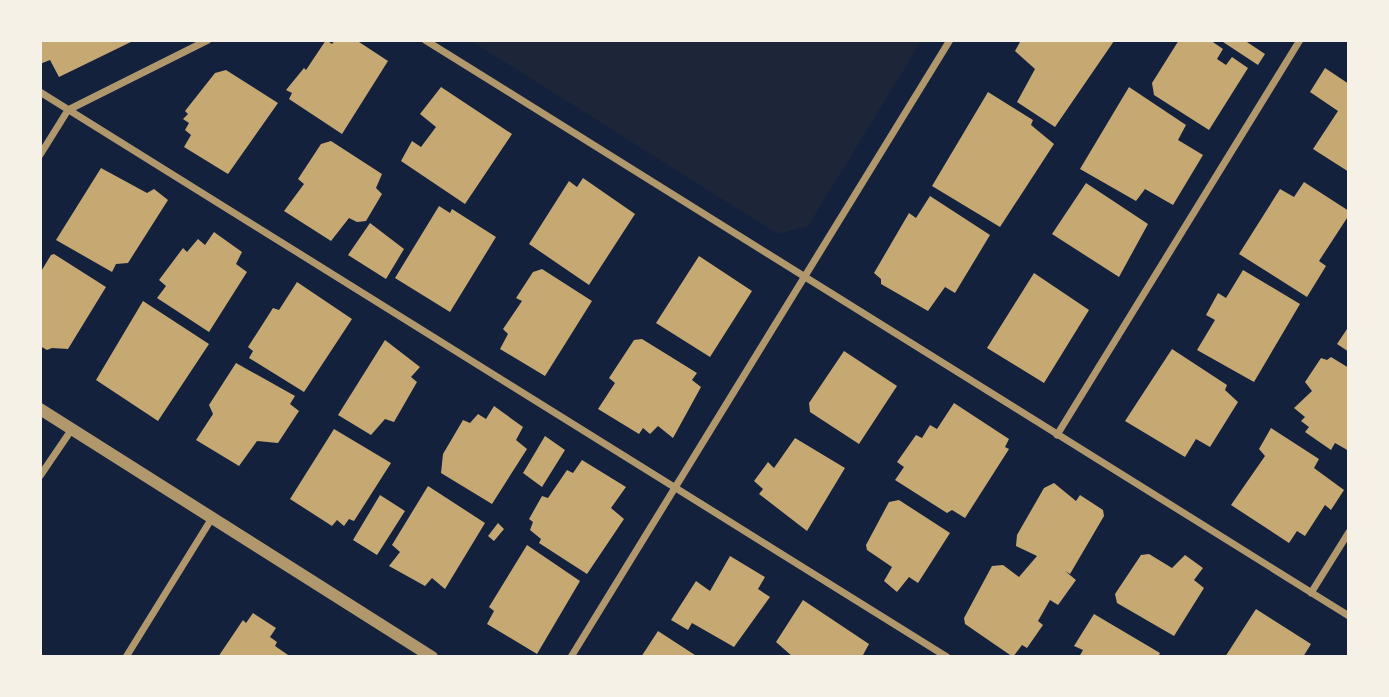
<svg xmlns="http://www.w3.org/2000/svg" width="1389" height="697" viewBox="0 0 1389 697" font-family="Roboto,sans-serif">
<rect width="100%" height="100%" fill="#14213d"/>
<path fill="#1d2539" d="M470 40H922L808 226 778 234Z"/>
<path fill="#c6a872" d="M40 40H135L59 77 50 60 40 64Z
M326 40 332 44 335 40H356L388 61 342 134 289 99 292 93 286 90 304 68 306 70Z
M1021 40 1114 41 1055 127 1017 102 1035 69 1015 51Z
M1179 40H1210L1223 49 1217 59 1226 65 1232 57 1248 68 1209 130 1154 95 1152 83Z
M1220 40H1244L1265 54 1258 65Z
M1325 68 1349 84V172L1313 149 1338 111 1310 92Z
M226 70 278 103 228 174 184 147 191 135 185 130 189 123 183 119 188 114 185 111 215 73Z
M441 87 512 134 465 204 401 161 412 141 421 147 436 127 420 114Z
M1129 87 1186 125 1178 140 1203 155 1173 205 1145 189 1136 201 1080 169Z
M988 92 1033 120 1031 125 1054 144 1000 227 932 186Z
M331 141 382 174 376 188 382 194 366 221 357 222 349 218 331 241 284 211 304 184 298 179 321 144Z
M101 168 147 193 154 189 168 200 128 263 116 264 112 272 56 240Z
M583 178 635 214 589 285 529 244 569 181 577 187Z
M1304 182 1349 211V215L1319 261 1326 266 1307 297 1239 254 1280 189 1294 197Z
M1086 183 1148 224 1119 277 1052 234Z
M930 196 990 235 955 293 945 287 928 311 881 284V279L874 273 909 213 916 218Z
M439 206 450 213 452 209 496 237 450 312 395 278Z
M370 223 404 249 386 279 348 255Z
M214 232 242 252 236 264 247 272 209 332 157 298 166 286 159 280 183 248 187 252 198 239 205 245Z
M54 254 106 287 68 349 52 348 47 350 40 346V273L51 255Z
M699 256 752 291 710 357 656 323Z
M542 269 592 301 545 376 500 349 508 334 503 329 522 301 516 298 533 272Z
M1243 270 1300 304 1254 382 1197 350 1215 320 1206 315 1218 293 1226 298Z
M1034 273 1089 310 1044 383 987 348Z
M297 282 352 319 304 392 249 358 253 351 248 347 273 308 279 310Z
M143 301 209 344 158 421 96 380Z
M1349 326V352L1337 344Z
M642 339 697 373 692 380 701 387 673 438 658 426 650 434 643 428 639 434 598 409 615 383 609 378 634 340Z
M385 340 420 367 411 377 417 382 394 422 385 419 371 435 338 415Z
M1172 349 1227 385 1225 390 1238 402 1210 447 1196 439 1185 457 1125 421Z
M844 351 897 386 859 444 810 412 809 403Z
M1331 357 1349 368V451L1335 443 1331 450 1305 432 1309 427 1301 421 1305 417 1294 408 1312 391 1305 382 1321 358 1327 360Z
M236 363 295 396 290 404 299 411 278 443 257 441 239 466 196 440 213 414 209 405Z
M954 403 1009 439 1005 447 1009 449 965 518 952 510 947 513 895 480 904 467 897 462 916 435 922 438 930 425 937 429Z
M494 406 523 427 516 440 527 449 492 504 441 473 443 454 463 420 470 423 478 414 486 419Z
M1271 428 1319 459 1314 468 1344 490 1331 510 1325 505 1305 536 1297 531 1289 543 1231 505 1265 456 1259 449Z
M334 429 391 463 354 521 349 519 344 526 337 520 332 526 290 499Z
M545 436 565 450 542 487 523 473Z
M795 438 845 468 807 531 759 494 763 489 754 481 768 462 774 468Z
M582 460 626 487 611 508 624 519 587 574 539 543 541 539 530 530 533 522 529 519 542 496 548 498 567 470 573 473Z
M1054 483 1076 501 1080 495 1103 510 1104 516 1070 574 1065 571 1076 580 1058 605 1050 600 1038 621 1043 625 1027 648 1022 645 1013 657 965 624 964 618 992 566 1003 565 1019 577 1037 556 1016 546 1017 535 1044 488Z
M428 486 485 523 445 589 432 578 425 586 389 566 400 552 392 545Z
M380 495 405 511 377 555 353 540Z
M899 500 950 533 918 583 909 577 897 592 884 581 892 567 867 550 866 545 889 502Z
M498 523 504 529 494 541 488 536Z
M527 545 580 581 537 654 487 624 494 611 489 607Z
M1149 554 1172 568 1185 555 1203 568 1194 580 1204 588 1174 636 1117 603 1115 594 1141 555Z
M730 556 765 577 758 589 770 597 734 647 692 623 688 630 671 620 696 581 710 591Z
M803 600 869 644 863 655 866 657H793L776 642Z
M1256 609 1311 644 1303 657H1225Z
M253 613 276 628 270 637 277 642 275 646 291 657H218L243 620 246 623Z
M1094 614 1160 653 1158 657H1079L1083 650 1074 646Z
M658 631 698 657H641Z"/>
<g fill="none" stroke-linecap="round" stroke-linejoin="round">
<path stroke="#b1986c" stroke-width="7" d="M425 40 1349 616
M40 92 947 657
M40 155 68 110 208 40
M1057 435 1300 40
M40 476 72 429
M1311 593 1349 532
M126 657 212 518
M571 657 950 40"/>
<path stroke="#b1986c" stroke-width="12" d="M40 409 432 657"/>
</g>
<rect width="1389" height="697" fill="none" stroke="#f6f1e7" stroke-width="84"/>
</svg>
